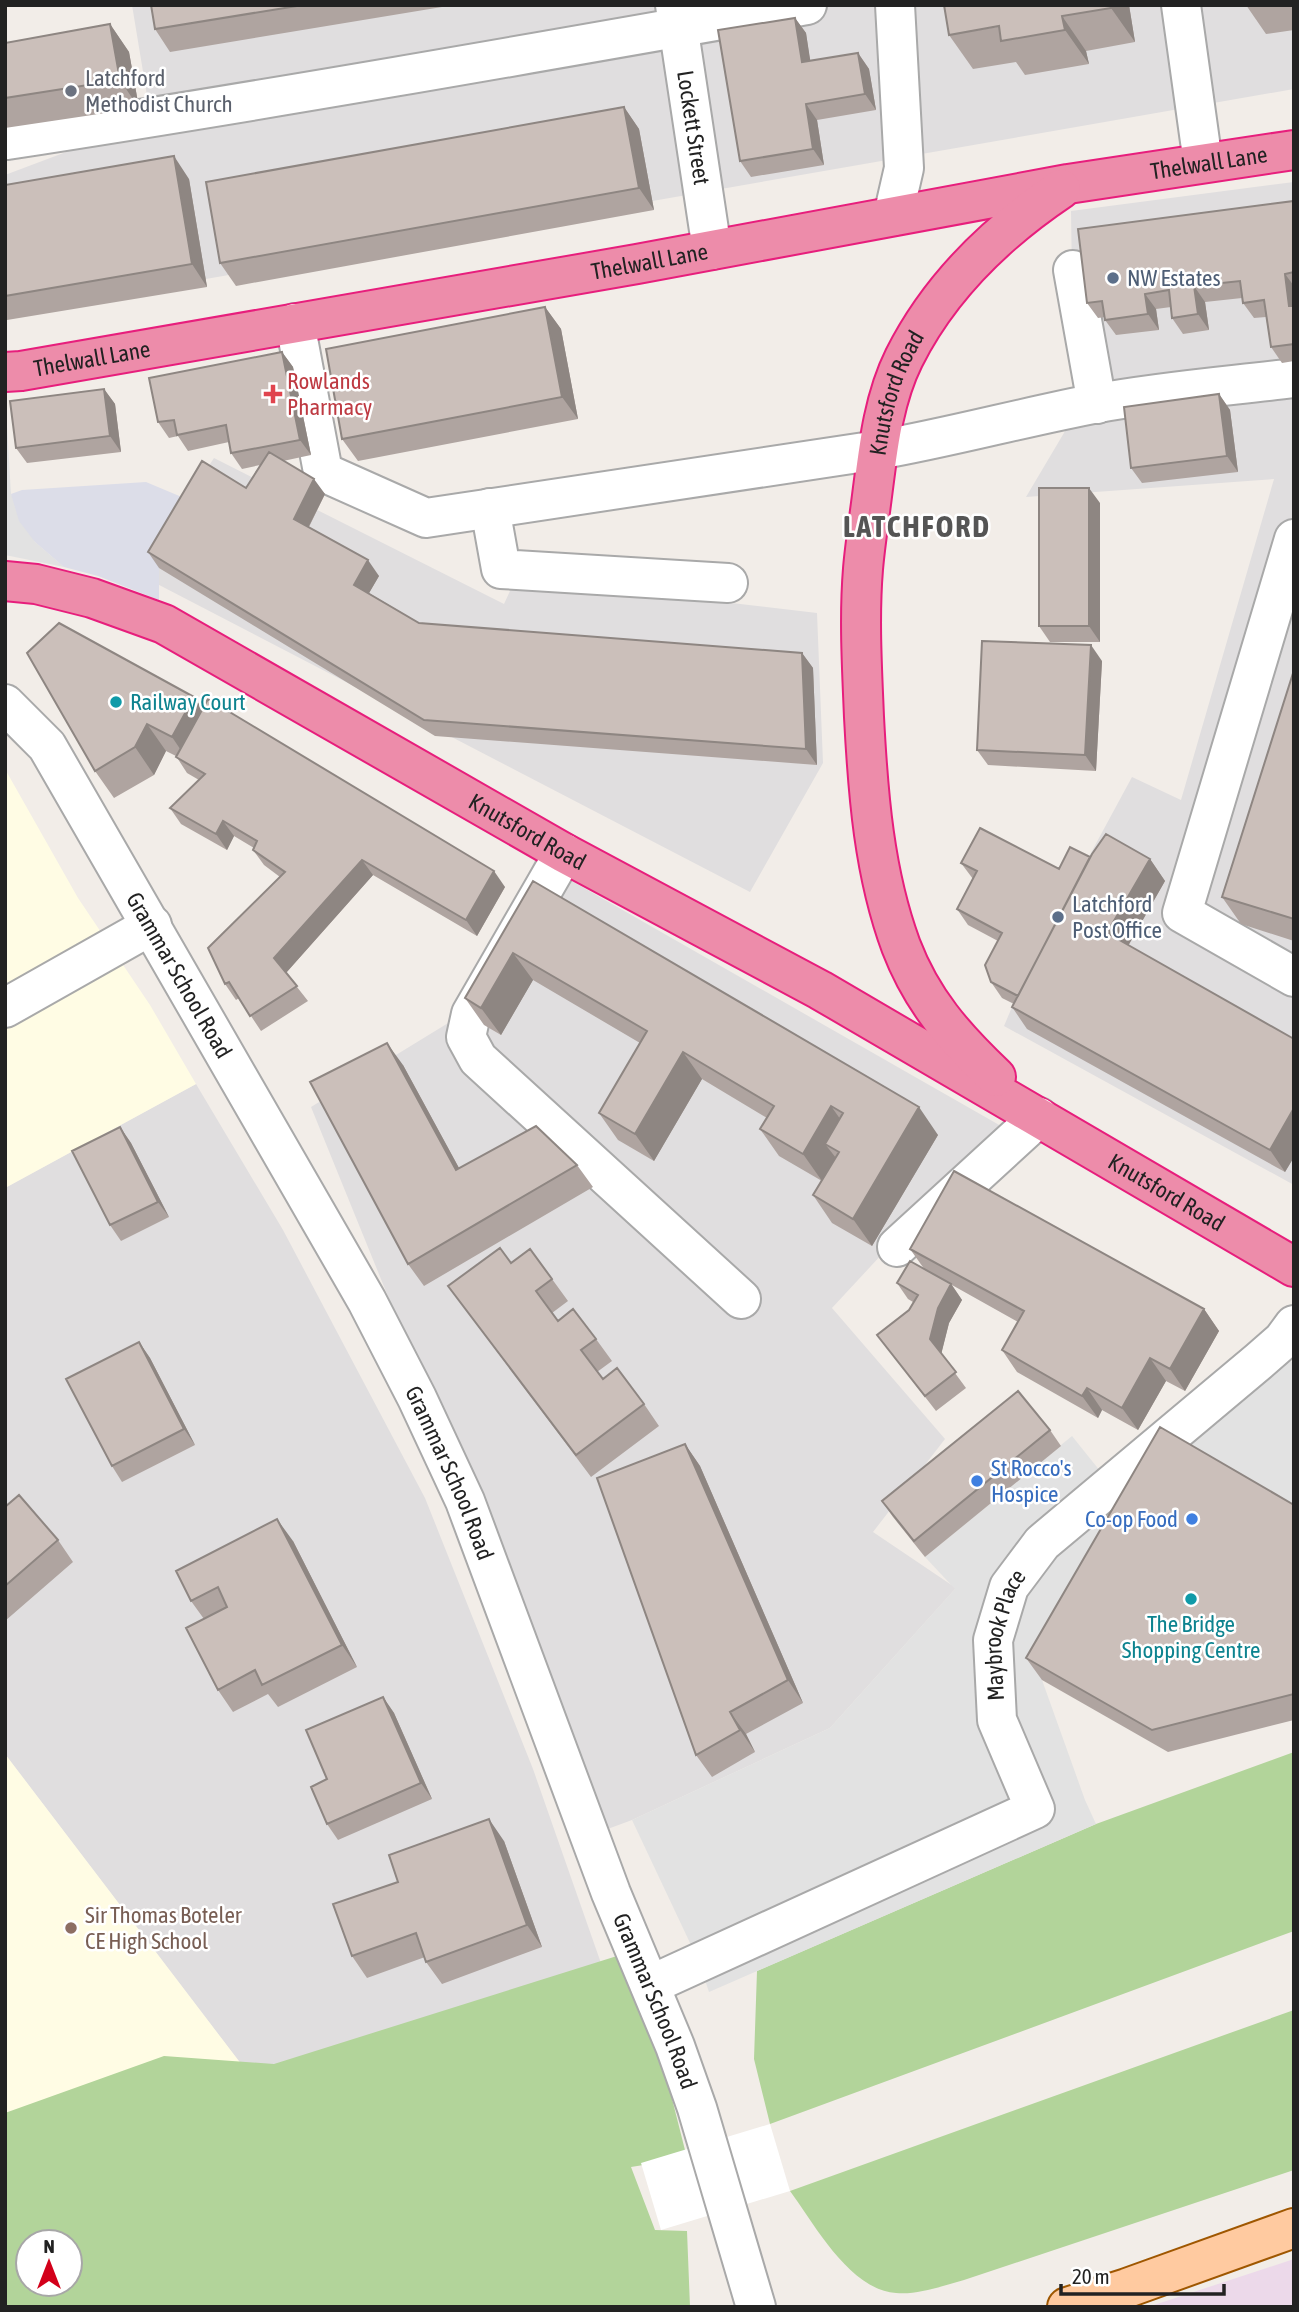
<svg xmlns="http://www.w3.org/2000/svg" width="1299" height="2312" viewBox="0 0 1299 2312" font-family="'Asap Condensed',sans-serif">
<rect width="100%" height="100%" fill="#f2ede8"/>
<path fill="#e0dedf" d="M132 5H1294V89L5 314V175L151 120Z
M1294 182V1185L1004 1026 1015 1000 1073 886 1132 777 1181 800 1274 479 1026 497 1074 416 1071 211Z
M214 458 504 604 516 578 817 613 823 763 750 892 138 574Z
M535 860 1001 1126 832 1308 945 1439 873 1532 956 1588 830 1728 632 1820 605 1830 311 1107 458 1017Z
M196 1084 283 1230 425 1498 533 1769 616 2006 270 2102 5 1754V1188Z"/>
<path fill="#ecd9ea" d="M1294 2259V2307H1148Z"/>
<path fill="#fffce4" d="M5 769 78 898 150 1005 196 1084 5 1188Z
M5 1754 270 2102 5 2183Z"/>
<path fill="#b2d49a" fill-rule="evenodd" d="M1294 1752V1931L770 2124 754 2059 757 1971 1096 1824Z
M617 1956 668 2083 687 2158 631 2167 655 2230 687 2231 690 2307H5V2113L164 2056 274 2064ZM28 2242H70V2284H28Z
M1294 2010V2170L964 2280C942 2286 918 2295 896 2293 850 2290 815 2225 790 2191Z"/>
<path fill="#e2e2e2" d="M5 426H7L11 494 35 542 64 567 5 555Z
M1284 1358 1294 1363V1518L1175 1449Z
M1072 1436 1137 1517 1042 1680 1085 1800 1096 1824 709 1992 699 1962 632 1820 830 1728 955 1589 925 1557Z"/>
<path fill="#dcdde8" d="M146 482 196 503 159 568V600L98 576 64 567 35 542 19 521 11 494 22 490Z"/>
<path fill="#fff" d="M770 2124 790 2191 661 2230 641 2163Z"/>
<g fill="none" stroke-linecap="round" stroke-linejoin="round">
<g stroke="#a9a9a9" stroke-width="42">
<g id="minor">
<path id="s1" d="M675 5 712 250"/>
<path d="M1181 5 1203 163"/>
<path d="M7 140C274 99 540 52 807 5"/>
<path d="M893 216 904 168 895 5"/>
<path d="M1073 270 1097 404"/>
<path d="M295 323 323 472 426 518 878 450C952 437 1024 417 1098 403 1162 391 1228 386 1294 378"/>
<path d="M490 508 501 569 728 583"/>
<path d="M1294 539 1182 913 1294 977"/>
<path id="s2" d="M5 704 47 746 367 1301 417 1398 465 1501 611 1893 675 2046 697 2108 756 2307"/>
<path d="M564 853 471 1014 466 1037 478 1059 741 1299"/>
<path d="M5 1008 152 925"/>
<path d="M897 1247 1039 1117"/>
<path id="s3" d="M650 1985 1035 1809 997 1720 993 1640 1009 1587 1042 1543 1259 1361 1283 1340 1294 1325"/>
</g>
</g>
<g stroke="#9f5700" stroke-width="42">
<path id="major" d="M1067 2307 1127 2288 1294 2228"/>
</g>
<g stroke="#e71e7c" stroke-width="42">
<g id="highway">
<path id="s4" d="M5 372 21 371 637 264 1068 184 1294 150"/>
<path id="s5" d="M5 581 36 584 92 598 164 624 564 853 820 990 1294 1267"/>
<path id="s6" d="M996 1077C954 1037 922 1001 901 946 874 873 868 794 864 717 862 668 859 618 863 569 865 545 869 520 872 496 878 450 883 400 904 358 939 288 997 232 1061 189"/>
</g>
</g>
<use href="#minor" stroke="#fff" stroke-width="38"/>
<use href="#major" stroke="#ffcaa0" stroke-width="38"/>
<use href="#highway" stroke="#ed8caa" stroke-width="38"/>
</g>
<path fill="#afa4a0" d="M151 5H454L170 52 155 29Z
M1129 5 1135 42 1086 51 1089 64 1025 75 1016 62 973 69 949 35Z
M1246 5H1294V30L1266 34Z
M795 18 806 33 810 61 858 53 869 69 876 110 817 120 824 165 751 177 740 161Z
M110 24 129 52 139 108 5 128V43Z
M624 107 639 129 654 210 236 286 220 263Z
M189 179 207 287 7 320 5 318V185Z
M1294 201V361L1282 363 1271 347 1266 317 1254 318 1243 303 1242 298 1205 302 1209 330 1183 334 1172 318 1171 307 1156 309 1159 330 1116 335 1105 320V317L1098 318 1087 303Z
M545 307 561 329 578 419 358 461 342 439Z
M282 352 293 367 311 455 283 461 325 494 309 527 379 576 369 593 419 623 802 653 813 668 817 765 435 736 159 568 148 552 246 488 260 465 242 469 231 453 229 442 188 451 178 436 169 438 158 422Z
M104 389 115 404 121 452 27 463 16 448Z
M1219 394 1230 410 1238 472 1142 483 1131 468Z
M1100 503V642H1050L1039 626Z
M27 653 194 697 203 709 505 887 477 936 373 875 286 973 308 1001 261 1031 239 998 236 1000 225 984 280 877 264 865 253 850 254 848 234 836 227 850 181 824 170 808 199 780 187 773 176 756 166 751 154 775 114 798 95 771Z
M1102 661 1096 771 988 765 977 750Z
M1294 670V941L1241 924 1222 897Z
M1090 857 1150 859 1165 881 1128 945 1294 1039V1157L1285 1172 1027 1029 1012 1007 1014 1004 1002 998 991 982 998 941 968 925 957 909 973 879 961 863 1059 869Z
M533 881 938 1135 872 1246 832 1223 813 1195 822 1181 779 1156 760 1129 767 1118 702 1079 654 1161 618 1140 599 1113 640 1043 533 980 501 1035 484 1025 465 998Z
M403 1065 459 1168 577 1165 593 1187 424 1286 408 1264Z
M120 1127 131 1143 169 1217 121 1241 110 1225Z
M910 1249 1204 1309 1219 1331 1185 1391 1166 1381 1138 1430 1102 1410 1098 1418 1017 1372 1002 1350 1018 1322 952 1285 962 1300 949 1323 941 1354 966 1388 936 1411 877 1335 909 1310 913 1302 908 1299 897 1283 925 1270Z
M511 1263 552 1279 568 1301 552 1313 558 1321 596 1339 612 1361 597 1372 603 1379 644 1404 659 1426 591 1477 448 1286Z
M139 1342 150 1358 195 1445 122 1482 112 1466Z
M1050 1430 1061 1446 925 1557 893 1517 882 1501Z
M685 1444 700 1466 803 1703 746 1734 755 1752 712 1777 696 1755Z
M1294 1505V1720L1168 1752 1042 1680 1026 1658Z
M5 1507 58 1540 73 1562 5 1621Z
M293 1541 357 1667 278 1707 268 1694 233 1712 218 1690 204 1619 191 1601Z
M383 1697 394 1713 432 1799 338 1840 327 1824V1779Z
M504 1841 542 1947 442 1984 426 1962 425 1957 367 1978 352 1956 398 1882Z"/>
<path fill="#8e8682" d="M1110 5H1129L1135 42 1111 8Z
M1062 16 1086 51 1089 64 1065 30Z
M795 18 806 33 813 78 802 62Z
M110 24 129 52 139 108 120 80Z
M858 53 869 69 876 110 865 94Z
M806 104 817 120 824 165 813 149Z
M624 107 639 129 654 210 639 188Z
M174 156 189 179 207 287 192 264Z
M1285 274 1294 286V313L1289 306Z
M1194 286 1205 302 1209 330 1198 314Z
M1145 294 1156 309 1159 330 1148 314Z
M545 307 561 329 578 419 562 397Z
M282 352 293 367 311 455 300 440Z
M104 389 115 404 121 452 110 436Z
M1219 394 1230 410 1238 472 1227 456Z
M314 479 325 494 305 534 294 519Z
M1089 488 1100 503V642L1089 626Z
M368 560 379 576 365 600 354 585Z
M1091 645 1102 661 1096 771 1085 755Z
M802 653 813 668 817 765 806 749Z
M194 697 214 725 191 765 172 737Z
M147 724 166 751 154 775 135 747Z
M223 821 234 836 227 850 216 834Z
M1150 859 1165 881 1123 955 1107 933Z
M362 860 373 875 285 974 274 958Z
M494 871 505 887 477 936 466 920Z
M513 953 533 980 501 1035 481 1008Z
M387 1043 403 1065 472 1192 456 1170Z
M683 1052 702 1079 654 1161 635 1134Z
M831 1106 850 1133 825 1144 836 1158 822 1181 803 1154Z
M919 1107 938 1135 872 1246 853 1219Z
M1294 1108V1157L1285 1172 1270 1150Z
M120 1127 131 1143 169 1217 158 1202Z
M951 1284 962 1300 949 1323 941 1355 930 1339 938 1308Z
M1204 1309 1219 1331 1185 1391 1170 1369Z
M139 1342 150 1358 195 1445 184 1429Z
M1150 1358 1166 1381 1138 1430 1122 1408Z
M1087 1388 1102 1410 1098 1418 1082 1396Z
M685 1444 700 1466 803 1703 788 1680Z
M277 1519 293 1541 357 1667 342 1645Z
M383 1697 394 1713 432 1799 421 1783Z
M730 1712 746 1734 755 1752 740 1730Z
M489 1819 504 1841 542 1947 527 1925Z"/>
<path fill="#cbbfba" stroke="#8e8682" stroke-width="2" d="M151 5H303L155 29Z
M944 5H1110L1111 8 1062 16 1065 30 1001 41 999 26 949 35Z
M795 18 802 62 858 53 865 94 806 104 813 149 740 161 718 30Z
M110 24 120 80 5 98V43Z
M624 107 639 188 220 263 206 182Z
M174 156 192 264 5 296V185Z
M1294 201V272L1285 274 1289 306H1294V344L1271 347 1264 300 1243 303 1240 281 1194 286 1198 314 1172 318 1169 290 1145 294 1148 314 1105 320 1102 301 1087 303 1078 229Z
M545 307 562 397 342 439 326 349Z
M282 352 300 440 231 453 226 425 177 435 174 420 158 422 149 378Z
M104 389 110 436 16 448 10 401Z
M1219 394 1227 456 1131 468 1124 407Z
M269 452 314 479 294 519 368 560 354 585 419 623 802 653 806 749 424 720 148 552 202 461 246 488Z
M1039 488H1089V626H1039Z
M59 623 194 697 172 737 147 724 135 747 95 771 27 653Z
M982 641 1091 645 1085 755 977 750Z
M1294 670V919L1222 897Z
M208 699 494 871 466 920 362 860 274 958 297 986 250 1016 229 982 225 984 208 948 285 872 253 850 257 841 223 821 216 834 170 808 205 774 176 757Z
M980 828 1059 869 1070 847 1090 857 1018 996 991 982 985 965 1002 933 957 909 977 871 961 863Z
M1106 834 1150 859 1107 933 1294 1039V1108L1270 1150 1012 1007 1092 854Z
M533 881 919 1107 853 1219 813 1195 839 1152 825 1144 843 1113 831 1106 803 1154 760 1129 774 1106 683 1052 635 1134 599 1113 647 1031 513 953 481 1008 465 998Z
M387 1043 456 1170 536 1126 577 1165 408 1264 310 1082Z
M120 1127 158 1202 110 1225 72 1151Z
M954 1171 1204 1309 1170 1369 1150 1358 1122 1408 1087 1388 1082 1396 1002 1350 1024 1311 910 1249Z
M500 1248 511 1263 530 1249 552 1279 536 1291 558 1321 573 1309 596 1339 581 1350 603 1379 617 1368 644 1404 576 1455 448 1286Z
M910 1261 951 1284 938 1308 930 1339 956 1372 925 1396 877 1335 909 1310 918 1295 897 1283Z
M139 1342 184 1429 112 1466 66 1379Z
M1018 1391 1050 1430 914 1541 882 1501Z
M1160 1427 1294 1505V1694L1152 1730 1026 1658Z
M685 1444 788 1680 730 1712 740 1730 696 1755 597 1478Z
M19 1495 58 1540 5 1586V1507Z
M277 1519 342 1645 262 1685 255 1670 218 1690 186 1628 227 1607 218 1587 191 1601 176 1571Z
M383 1697 421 1783 327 1824 311 1787 327 1779 306 1730Z
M489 1819 527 1925 426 1962 416 1933 352 1956 333 1904 398 1882 389 1855Z"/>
<circle fill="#6b7280" stroke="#fff" stroke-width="2.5" cx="71" cy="91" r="7"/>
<g fill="#5c6f8a" stroke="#fff" stroke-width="2.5">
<circle cx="1113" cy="278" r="7"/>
<circle cx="1058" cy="917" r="7"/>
</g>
<path fill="#e0444e" stroke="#fff" stroke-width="2.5" d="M269.5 383.5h7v7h7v7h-7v7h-7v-7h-7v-7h7z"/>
<g fill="#0f9aa8" stroke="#fff" stroke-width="2.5">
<circle cx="116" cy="702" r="7"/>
<circle cx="1191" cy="1599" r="7"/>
</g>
<g fill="#3f7fe0" stroke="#fff" stroke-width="2.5">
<circle cx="977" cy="1481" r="7"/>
<circle cx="1192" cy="1519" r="7"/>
</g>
<circle fill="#8d6e63" stroke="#fff" stroke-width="2.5" cx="71" cy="1928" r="7"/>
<g text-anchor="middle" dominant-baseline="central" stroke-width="5" stroke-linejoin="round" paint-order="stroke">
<g font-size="23" fill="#5b616d" stroke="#fff" text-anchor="start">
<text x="85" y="78">Latchford<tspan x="85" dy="26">Methodist Church</tspan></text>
</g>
<g font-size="23" fill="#222" stroke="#fff">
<text stroke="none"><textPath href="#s1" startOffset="124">Lockett Street</textPath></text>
<text stroke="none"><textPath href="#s4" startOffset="1222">Thelwall Lane</textPath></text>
<text stroke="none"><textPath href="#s4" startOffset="654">Thelwall Lane</textPath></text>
<text stroke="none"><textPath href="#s4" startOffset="88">Thelwall Lane</textPath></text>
<text stroke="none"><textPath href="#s6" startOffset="724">Knutsford Road</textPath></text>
<text stroke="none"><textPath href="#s5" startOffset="584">Knutsford Road</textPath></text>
<text stroke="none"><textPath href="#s2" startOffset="324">Grammar School Road</textPath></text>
<text stroke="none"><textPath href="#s5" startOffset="1318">Knutsford Road</textPath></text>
<text stroke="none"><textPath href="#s2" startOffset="891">Grammar School Road</textPath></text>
<text stroke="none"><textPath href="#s3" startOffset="607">Maybrook Place</textPath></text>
<text stroke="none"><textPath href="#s2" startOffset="1458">Grammar School Road</textPath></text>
</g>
<g font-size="23" fill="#4e5e75" stroke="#fff" text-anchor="start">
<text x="1127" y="278">NW Estates</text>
<text x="1072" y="904">Latchford<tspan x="1072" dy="26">Post Office</tspan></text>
</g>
<g font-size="23" fill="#be3a42" stroke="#fff" text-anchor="start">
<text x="287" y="381">Rowlands<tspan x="287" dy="26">Pharmacy</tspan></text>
</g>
<g font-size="23" fill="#0d838f" stroke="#fff" text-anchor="start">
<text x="130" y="702">Railway Court</text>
<text x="1191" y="1624" text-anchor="middle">The Bridge<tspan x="1191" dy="26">Shopping Centre</tspan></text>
</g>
<g font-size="23" fill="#366cbe" stroke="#fff" text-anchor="start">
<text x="991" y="1468">St Rocco's<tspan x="991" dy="26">Hospice</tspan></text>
<text x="1178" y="1519" text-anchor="end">Co-op Food</text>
</g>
<g font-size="23" fill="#785e54" stroke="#fff" text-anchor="start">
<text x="85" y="1915">Sir Thomas Boteler<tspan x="85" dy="26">CE High School</tspan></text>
</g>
<g font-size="30" font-weight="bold" letter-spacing="2" fill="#555" stroke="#fff">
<text x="917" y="526">LATCHFORD</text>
</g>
</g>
<rect width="1299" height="2312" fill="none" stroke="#222222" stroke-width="14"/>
<g transform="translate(49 2263)"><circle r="33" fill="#ffffff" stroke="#a7a7a7" stroke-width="2"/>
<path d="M0-5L12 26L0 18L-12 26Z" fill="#d3001a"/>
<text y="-10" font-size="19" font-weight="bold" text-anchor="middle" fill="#222222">N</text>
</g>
<path d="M1061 2284v10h163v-10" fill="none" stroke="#222222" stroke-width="3.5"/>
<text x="1072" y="2284" font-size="21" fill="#222222" stroke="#ffffff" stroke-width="5" paint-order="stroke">20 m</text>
</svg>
